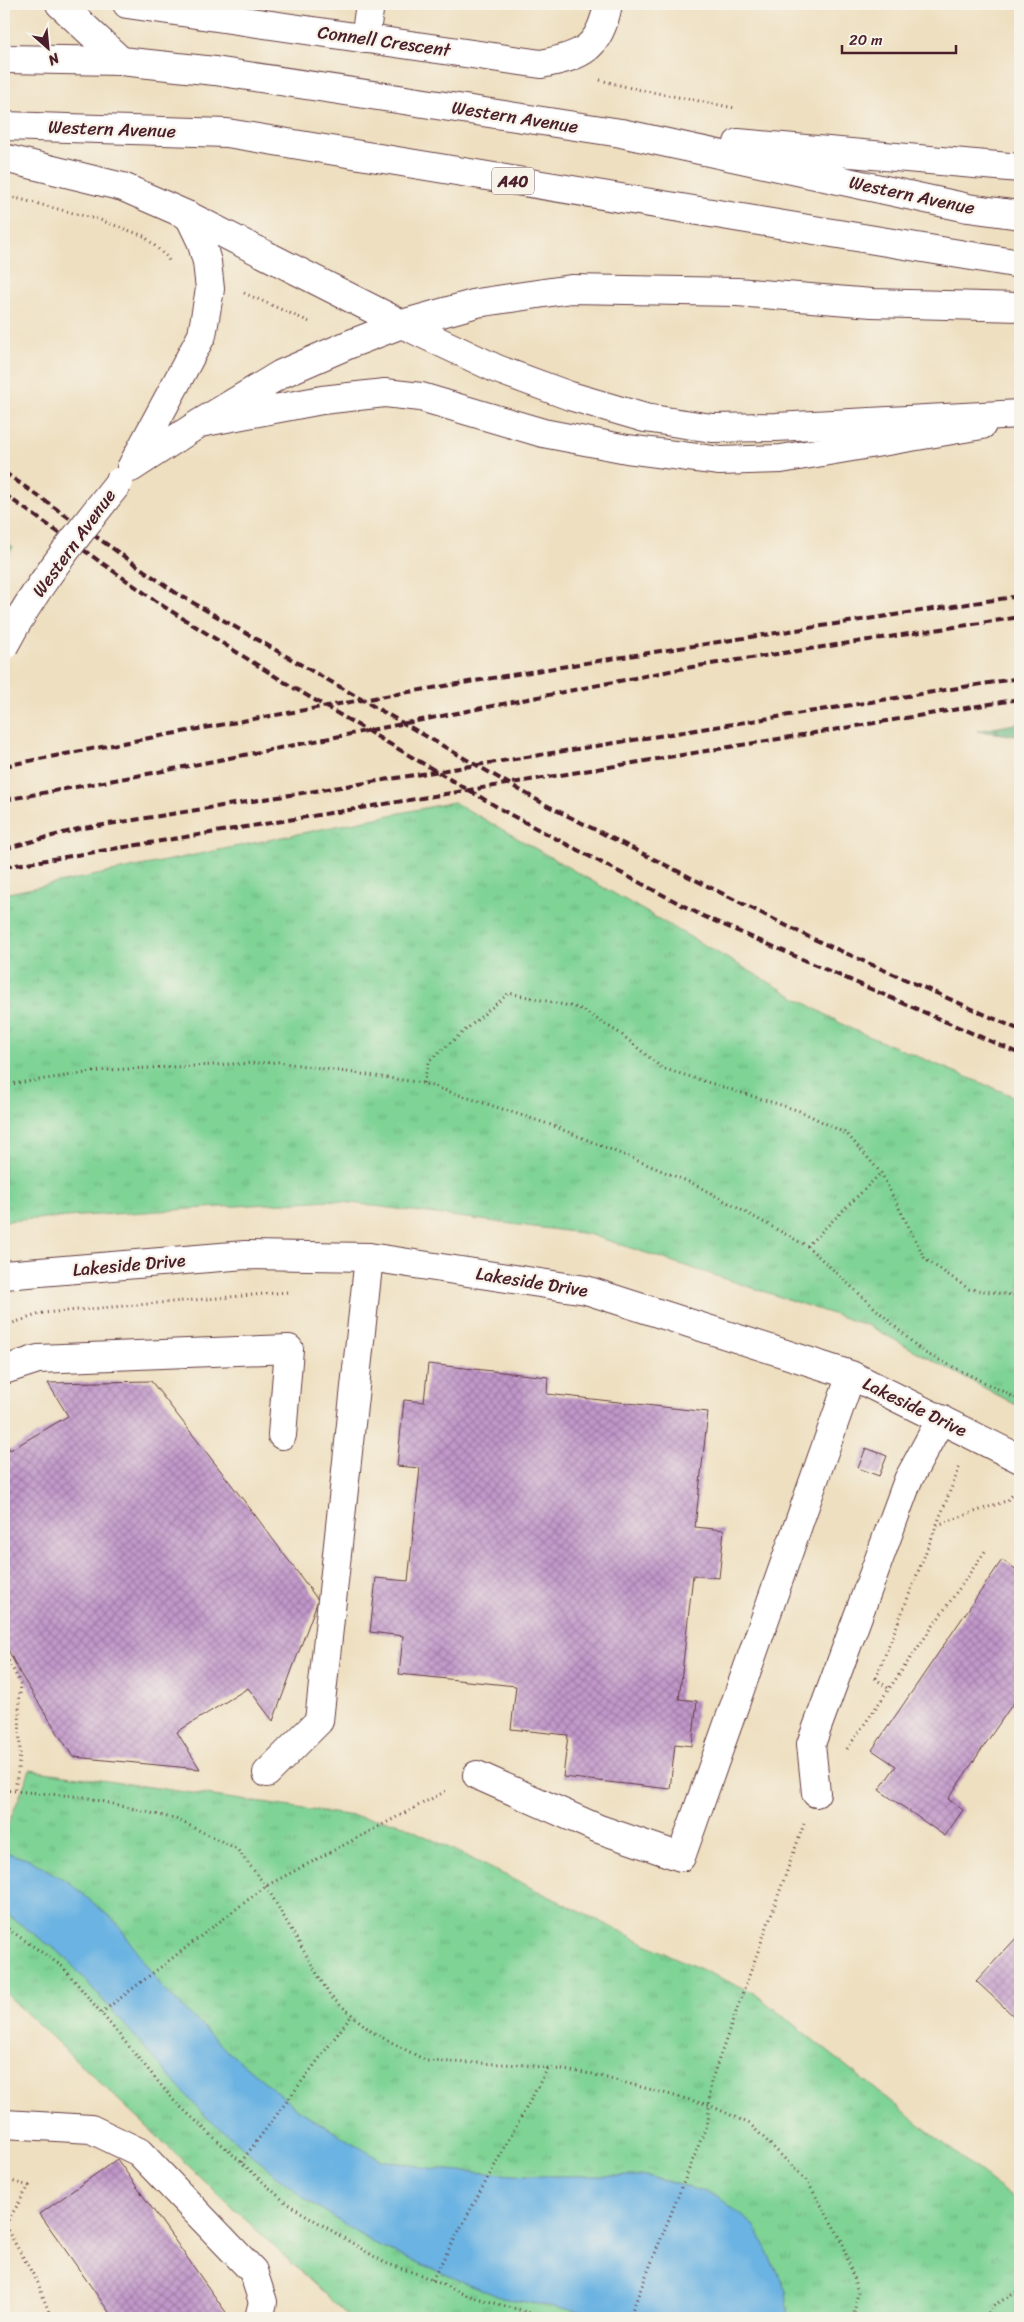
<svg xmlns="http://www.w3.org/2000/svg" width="1024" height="2322" viewBox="0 0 1024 2322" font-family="Sriracha,sans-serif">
<defs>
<pattern id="forest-firs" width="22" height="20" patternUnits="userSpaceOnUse" patternTransform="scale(1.25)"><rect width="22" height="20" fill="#66b57e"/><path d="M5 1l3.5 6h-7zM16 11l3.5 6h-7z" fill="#569367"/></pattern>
<pattern id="park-tufts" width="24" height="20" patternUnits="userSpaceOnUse" patternTransform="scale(1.25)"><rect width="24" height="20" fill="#7ed395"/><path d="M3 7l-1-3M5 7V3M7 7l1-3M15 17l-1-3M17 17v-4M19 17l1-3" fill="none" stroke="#6eb581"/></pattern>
<pattern id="building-cross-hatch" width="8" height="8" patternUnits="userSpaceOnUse" patternTransform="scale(1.25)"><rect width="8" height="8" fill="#c198ca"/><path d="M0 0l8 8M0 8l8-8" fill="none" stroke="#9f7ba4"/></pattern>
</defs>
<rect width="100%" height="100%" fill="#f7f3e8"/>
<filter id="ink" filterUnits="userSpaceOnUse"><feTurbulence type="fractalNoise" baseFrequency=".02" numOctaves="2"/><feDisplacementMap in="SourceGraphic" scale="10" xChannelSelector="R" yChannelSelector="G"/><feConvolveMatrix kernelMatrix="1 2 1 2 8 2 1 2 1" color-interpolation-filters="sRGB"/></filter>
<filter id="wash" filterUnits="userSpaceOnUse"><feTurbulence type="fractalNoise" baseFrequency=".0096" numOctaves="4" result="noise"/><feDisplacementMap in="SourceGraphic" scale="20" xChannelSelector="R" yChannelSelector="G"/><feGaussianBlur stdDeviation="1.12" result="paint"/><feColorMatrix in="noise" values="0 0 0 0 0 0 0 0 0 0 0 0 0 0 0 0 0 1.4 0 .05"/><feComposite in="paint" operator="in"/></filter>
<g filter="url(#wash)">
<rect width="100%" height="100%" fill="#eedfc0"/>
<path fill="url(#forest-firs)" stroke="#586a54" d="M4 539 13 547 4 560Z
M1020 723V736L977 731Z"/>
<path fill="url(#park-tufts)" stroke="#647960" d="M454 802 849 1028 1020 1099V1407L869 1326 588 1234 329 1200 4 1221V894Z
M30 1770 396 1822 667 1954 754 1993 1020 2204V2318H350L4 1992V1835Z"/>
<path fill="#6ab3e2" stroke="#5a6986" d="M4 1852 30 1860 70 1883 117 1923 161 1986 226 2050 303 2113 381 2160 435 2169 527 2176H647L716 2195 755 2226 786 2291 789 2318H620L502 2298 378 2246 302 2197 204 2115 65 1957 4 1912Z"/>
<g id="blocks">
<path fill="url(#building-cross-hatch)" d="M428 1364 548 1377 547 1394 708 1412 695 1527 724 1530 719 1578 693 1575 679 1699 697 1701 692 1746 675 1744 670 1789 563 1777 568 1735 511 1729 516 1686 399 1674 403 1636 370 1632 376 1578 408 1581 420 1468 397 1466 404 1400 424 1402Z
M151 1381 255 1515 318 1600 273 1721 248 1688 177 1732 200 1769 73 1757 21 1675 4 1642V1440L10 1450 68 1416 48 1383Z
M866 1448 887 1456 879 1476 858 1468Z
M1002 1560 1020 1572V1693L948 1799 963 1810 945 1836 879 1790 896 1766 872 1750Z
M1020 1934V2022L976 1981Z
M117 2159 230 2318H101L109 2312 40 2214Z"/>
</g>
</g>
<g filter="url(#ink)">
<use href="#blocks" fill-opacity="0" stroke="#633c41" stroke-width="1"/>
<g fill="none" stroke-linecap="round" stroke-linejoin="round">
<g stroke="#633c41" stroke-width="30">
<path id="minor" d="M60 4 121 61
M127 4 541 64C583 56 600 48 608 4
M365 39 370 4
M200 423 322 400 385 393 421 397 543 433 627 449 720 461 781 459 982 425
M133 464 202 335 210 289 207 262 201 241 189 216
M131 468 200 423 281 374 350 344 402 324
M4 1275 245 1255 369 1257 586 1290 851 1375 1020 1459
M4 1370 38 1359 289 1349 282 1435
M267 1773 319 1721 369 1257
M477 1775 599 1829 681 1857 851 1375
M816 1793 811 1744 908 1480 941 1419
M4 2124 91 2129 139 2152 253 2271 263 2302 259 2318"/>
</g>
<g stroke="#633c41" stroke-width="30">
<path id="highway" d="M4 59 121 61 215 71 621 133 968 208 1020 215
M4 126 227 133 1020 264
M738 143 1020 168
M4 158 123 187 189 216 402 324 497 369 570 396 645 418 712 428 776 427 1020 414
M402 324 477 303 571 289 737 292 872 303 1020 307"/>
</g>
<path stroke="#633c41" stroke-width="3" stroke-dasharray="1 4" stroke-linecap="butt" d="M600 80 631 88 735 108
M4 195 100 220 144 236 167 257 170 263
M244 293 312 323
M423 1083 430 1060 509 993 579 1008 621 1034 662 1068 800 1111 847 1134 881 1173 925 1259 969 1289 1020 1296
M4 1085 107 1070 278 1062 423 1083 551 1125 694 1184 807 1246 923 1352 1020 1400
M807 1246 881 1173
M4 1326 43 1313 288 1292
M937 1525 1006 1501 1016 1492
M4 1652 21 1685 19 1702 20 1755 15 1791
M875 1678 889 1689
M876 1678 960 1466
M847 1749 986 1550
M4 1790 84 1797 176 1819 237 1849 266 1886 330 1996 372 2032 427 2061 526 2065 592 2074 709 2105 750 2124 807 2181 842 2241 858 2293 853 2318
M4 1926 63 1967 175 2102 286 2203 385 2263 421 2275 466 2295 548 2318
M101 2013 266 1886 448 1790
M241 2162 352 2015
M4 2179 29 2186 4 2227
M5 2226 38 2283 51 2318
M432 2280 548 2068
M629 2318 708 2122 711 2081 804 1824
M986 2318 994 2305 1020 2290"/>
<use href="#minor" stroke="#fff" stroke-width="28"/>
<use href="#highway" stroke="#fff" stroke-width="28"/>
<path stroke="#4a1f2b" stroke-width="4" stroke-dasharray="8 4" stroke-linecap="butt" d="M4 472 176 593 546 805 809 937 1020 1030
M4 494 163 606 289 685 511 815 703 916 1020 1054
M4 766C341 699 681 647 1020 596
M4 800 153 773 685 668 1020 617
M4 849 78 829 1020 678
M4 867 1020 699"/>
<g stroke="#633c41" stroke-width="30" stroke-linecap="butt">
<path id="minor-bridge" d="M4 646C35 587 78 534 119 482"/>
</g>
<use href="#minor-bridge" stroke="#fff" stroke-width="28"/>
</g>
</g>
<g text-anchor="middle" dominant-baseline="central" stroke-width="4.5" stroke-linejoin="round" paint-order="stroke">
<rect fill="#f7f3e8" stroke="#7e5f64" stroke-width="1" x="492" y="167.5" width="42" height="27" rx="4"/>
<g font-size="16" font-weight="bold" fill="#4a1f2b">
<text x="513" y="181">A40</text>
</g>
<g font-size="18" fill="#4a1f2b" stroke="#f7f3e8">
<text transform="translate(384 41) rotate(8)">Connell Crescent</text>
<text transform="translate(515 117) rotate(9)">Western Avenue</text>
<text transform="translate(112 129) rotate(2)">Western Avenue</text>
<text transform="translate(912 195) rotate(12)">Western Avenue</text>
<text transform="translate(74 543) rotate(-54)">Western Avenue</text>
<text transform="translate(129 1265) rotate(-5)">Lakeside Drive</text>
<text transform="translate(532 1282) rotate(9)">Lakeside Drive</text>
<text transform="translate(915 1407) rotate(26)">Lakeside Drive</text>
</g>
</g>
<rect width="1024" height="2322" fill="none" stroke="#f7f3e8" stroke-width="20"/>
<g transform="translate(48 48) rotate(153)" stroke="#f7f3e8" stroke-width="4" paint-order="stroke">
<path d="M0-4L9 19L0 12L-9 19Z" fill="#4a1f2b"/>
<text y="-8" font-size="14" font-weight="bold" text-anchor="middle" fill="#4a1f2b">N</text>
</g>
<path d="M842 45v8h114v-8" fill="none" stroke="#4a1f2b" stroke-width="2.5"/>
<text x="849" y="45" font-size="15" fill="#4a1f2b" stroke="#f7f3e8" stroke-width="4" paint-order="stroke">20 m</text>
</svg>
